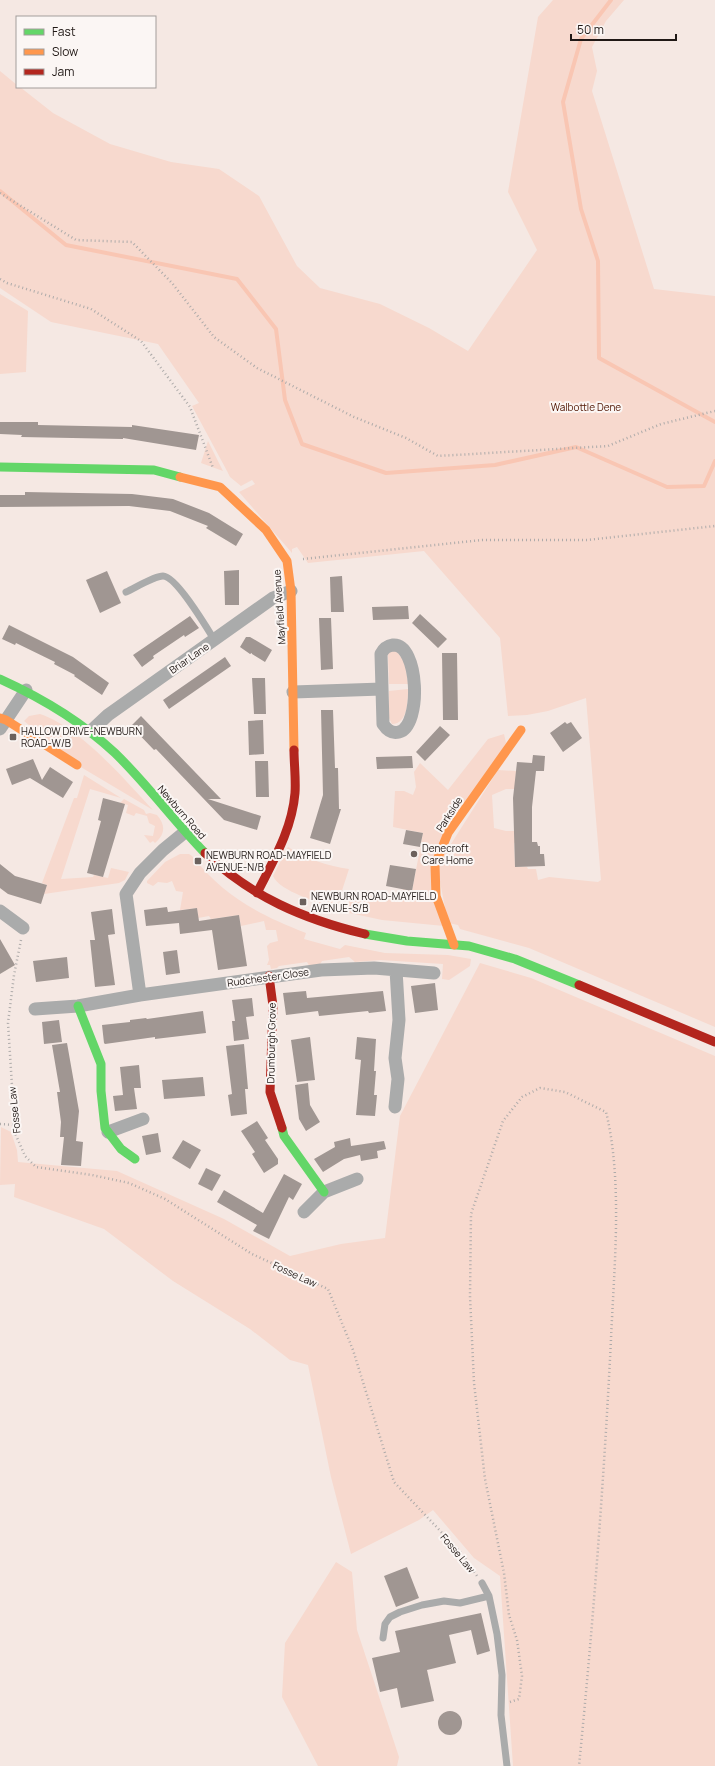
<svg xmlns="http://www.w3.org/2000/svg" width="715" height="1766" viewBox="0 0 715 1766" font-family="Manrope,sans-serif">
<rect width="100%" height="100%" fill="#f5e8e3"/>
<path fill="#f7d9ce" d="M553 0H624L606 21 592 47 597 71 592 91 654 289 715 296V1027L529 948 460 929 458 925 448 923 437 866 498 770 516 771 515 789H506L492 795 494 828 506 831H517L532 842 514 843 515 867H527L528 869H536L538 880 549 877 598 882 601 880 586 698 548 711 527 715 508 716 500 638 424 551 308 563 297 547 292 549V553L239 492 255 484 252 480 241 486 230 477 227 471 192 406 199 403 158 344 51 322 0 288V71L17 85V87H20L53 113 110 144 171 162 219 169 259 196 297 266 320 288 380 304 429 328 468 351 537 250 508 192 538 17Z
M0 294 28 311 26 372 0 374Z
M208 441 223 471 201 463Z
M396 650 405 663 408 684H389L388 655 389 651Z
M408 689C408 700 408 724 392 724L389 718V691Z
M40 714C80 727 124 779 153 810L79 766 24 721 29 716Z
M504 734 506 743 433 865 444 926 382 920 345 912 353 892 399 902 403 889 412 891 423 833 393 827 395 791H404L413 795 416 787 414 772 420 763 448 790 488 739Z
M84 775 121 798 90 789 61 879 93 877 94 875 108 878 111 868 129 872 125 880 119 883 44 894 47 885 42 883 74 798H77Z
M124 799 144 810 146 814 150 813 157 815C166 825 165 835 155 843L153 841 150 843 144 835 153 836 155 826 149 823 147 816 136 813 134 816 126 813 128 805 120 803Z
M288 847C307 859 328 866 349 869L336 909C320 902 280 892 273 876Z
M180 854H189L192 856C225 897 258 914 306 933L304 939 340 949 345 945 385 953 448 955 471 959 470 966 449 980 442 979 443 964 380 960 355 962 349 957 322 961 319 966 310 967 307 962 279 966 277 968 271 969 270 965H267L269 960 267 946 270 943 278 941 276 930H266L264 921 241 926 239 915 211 919 209 916 198 918 197 908 180 910 183 892 176 891 172 881 167 883 158 882 153 886 147 883V881L165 862Z
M480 963 531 978 715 1056V1766H513L500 1576 474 1558 433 1510 419 1520 351 1554 331 1477 308 1365 290 1360 250 1329 173 1281 104 1229 14 1197 15 1184 0 1185 1 1127 11 1132 17 1150 18 1162 117 1171 224 1219 290 1256 341 1244 385 1238 400 1116Z
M336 1562 352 1572 357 1630 399 1757 397 1766H318L282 1697 285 1643Z"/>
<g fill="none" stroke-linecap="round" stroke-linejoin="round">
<path stroke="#f9c6b3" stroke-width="4" d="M611 0 581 39 563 102 581 209 598 261 599 358 715 422
M0 191 66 245 237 279 276 329 285 400 302 444 386 473 495 465 576 447 667 487 704 486 715 461"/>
</g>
<path fill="#a09692" d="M0 422H38V425L132 427V425L199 435 196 450 123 438V439L21 437 22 435 0 434Z
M25 492 132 494 173 499 209 513 243 534 236 546 206 528 208 526 170 511 129 506 0 507V495H25Z
M239 570V605H225L224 571Z
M107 571 121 603 100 613 86 580Z
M342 576 344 612H331L330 577Z
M408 606 409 619 373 620 372 607Z
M420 614 447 639 438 648 412 623Z
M190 616 199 628 185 637 184 635 153 656 154 658 142 667 133 655Z
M319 618H331L333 669 321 670Z
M9 625 73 657 109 683 102 695 74 676 75 675 54 664 55 662 16 643 15 645 2 639Z
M246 637H250L272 650 265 662 252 654V653L250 654 240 647Z
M442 653H457L458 720H443Z
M225 657 231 666 169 709 163 700Z
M252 678H265L266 714H254Z
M321 710H333L335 768H338L339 809H341L330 844 310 838 323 795Z
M141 716 221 799H208L261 816 257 830 224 820 156 749 154 750 131 726Z
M263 720 264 754 249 755 248 721Z
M565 722 567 724 571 722 582 738 563 752 550 733Z
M440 726 450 735 425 761 416 752Z
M533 755 545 756 544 771H536L532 807V842H537L538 846H540V854H544L545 866 515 867 513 798 517 762 532 763Z
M412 756 413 768 377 769 376 757Z
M33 759 42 780 50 767 73 782 63 798 30 778 12 785 6 769Z
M255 761H268L269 797H256Z
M103 798 125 804 103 877 87 873 101 821 98 820Z
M406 830 423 833 420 847 403 844Z
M0 864 15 876 47 885 41 904 8 894 0 888Z
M390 865 416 869 412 891 386 886Z
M167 907 168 912 197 908 199 921 239 915 247 966 218 970 212 930 180 934 179 923 146 926 144 910Z
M112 909 115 934 108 935 115 985 95 987 90 940H95L91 912Z
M0 939 15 965 0 974Z
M177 950 180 973 166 975 163 952Z
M67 957 69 978 36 982 33 961Z
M435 983 438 1010 415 1013 411 986Z
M306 991 307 998 383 991 386 1011 369 1013 368 1011 319 1016 318 1011 286 1015 283 993Z
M252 998 254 1016 246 1017 249 1039 234 1041 232 1021H235L232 1000Z
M203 1011 206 1033 155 1039V1037L105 1044 104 1043 102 1025 130 1022V1020L146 1018 147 1019Z
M59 1020 62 1042 44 1044 42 1022Z
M310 1037 315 1080 297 1082 291 1040Z
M357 1037 376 1039 374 1071H376L374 1095H377L375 1116 356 1115 361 1060 355 1059Z
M67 1043 79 1111 76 1141 83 1142 81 1166 61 1165 64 1137H60L61 1122 57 1092H60L52 1045Z
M244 1044 248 1089H245L247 1114 231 1116 228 1095 232 1094 226 1046Z
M139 1065 141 1088H134L137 1109 115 1111 113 1096 123 1095 120 1067Z
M203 1077 205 1096 164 1099 162 1080Z
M308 1083 310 1105 320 1122 306 1131 299 1119 295 1085Z
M257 1121 268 1138 265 1140 278 1159V1164L264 1173 252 1154 255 1152 241 1131Z
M158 1133 161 1152 146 1155 142 1136Z
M350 1138 351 1146 384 1141 386 1149 377 1151 378 1158 361 1161 360 1155 344 1159 323 1172 314 1159 335 1147 334 1142Z
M183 1140 201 1150 190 1169 172 1158Z
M206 1168 221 1175 212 1191 198 1184Z
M284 1174 302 1184 293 1200 289 1197 269 1239 253 1231 257 1225 217 1202 224 1190 263 1213Z
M407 1567 419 1598 396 1607 384 1576Z
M481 1613 490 1651 477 1655 471 1630 449 1635 456 1663 427 1670 434 1701 401 1708 397 1688 380 1692 372 1658 400 1652 395 1631Z
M438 1723a12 12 0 1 1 24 0a12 12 0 1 1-24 0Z"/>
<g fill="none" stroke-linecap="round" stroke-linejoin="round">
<path stroke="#aeabaa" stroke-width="2.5" stroke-dasharray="1 3" stroke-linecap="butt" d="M0 193 76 240 132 242 172 283 214 337 257 368 354 417 406 438 438 456 608 446 661 424 715 411
M0 279 7 283 91 309 141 341 190 407 213 468
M303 559 482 540H587L715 526
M21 940 14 975 8 1023 15 1133 25 1156 36 1167 92 1175 129 1183 165 1199 252 1254 328 1289 353 1350 394 1482 463 1555 477 1576
M0 1124 14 1125
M510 1702 519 1699 522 1676 517 1640 509 1615 504 1573 485 1479 474 1383 470 1296 471 1214 503 1121 522 1097 540 1088 565 1092 606 1112C623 1181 614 1268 611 1339 604 1482 593 1624 579 1766"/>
<path stroke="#aaabab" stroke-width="7" d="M126 592C135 588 154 576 163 576 176 576 207 628 215 641
M482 1583 489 1596 497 1634 502 1675 501 1715 507 1766
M383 1638 385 1624 390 1617 400 1612 422 1605 444 1601 460 1603 489 1596"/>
<path stroke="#aaabab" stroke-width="13" d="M293 692 382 689 383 724C387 730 392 734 399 732 422 726 419 643 393 645 387 646 384 648 381 654L382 689
M0 729 26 690
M91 731 108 715 273 598 291 591
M0 911 23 928
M140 995 126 894 140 873 163 850 185 832
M35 1009 78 1006 140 995 321 970 374 968 434 973
M395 1107 398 1079 395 1058 399 1020 396 970
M108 1132 143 1119
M304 1212 324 1192 357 1179"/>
<path stroke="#63d668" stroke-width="9" d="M0 467 154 470 180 477
M0 679C42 698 81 721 115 753 147 784 174 821 205 853
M365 934 407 941 469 946 515 959 579 985
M78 1006 101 1064V1091L105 1128 121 1149 135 1159
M282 1128 284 1136 324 1192"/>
<path stroke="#ff974d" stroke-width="9" d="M180 477 220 487 266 530 287 561 291 591 294 750
M0 718 6 720 77 765
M454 945 436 896 435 865 448 833 521 730"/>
<path stroke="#b3261e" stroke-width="9" d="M205 853C252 897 303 919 365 934
M257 893C273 861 292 830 295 793 296 779 294 764 294 750
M269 976 273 1006 270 1092 282 1128
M579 985 715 1042"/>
</g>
<g fill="#6b615d" stroke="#fbf6f4" stroke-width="1.5">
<rect x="9" y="733" width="8" height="8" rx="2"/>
<circle cx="414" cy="854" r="4"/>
<rect x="194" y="857" width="8" height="8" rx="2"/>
<rect x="299" y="898" width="8" height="8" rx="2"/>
</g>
<g text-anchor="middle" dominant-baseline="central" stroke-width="4" stroke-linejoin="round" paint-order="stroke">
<g font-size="10" fill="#4f1400" stroke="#fbf6f4">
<text x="586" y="407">Walbottle Dene</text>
</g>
<g font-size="10" fill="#201815" stroke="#fbf6f4">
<text transform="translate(279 607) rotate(-94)">Mayfield Avenue</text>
<text transform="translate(189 658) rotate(-35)">Briar Lane</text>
<text transform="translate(182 812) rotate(49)">Newburn Road</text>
<text transform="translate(449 814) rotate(-57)">Parkside</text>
<text transform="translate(268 977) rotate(-8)">Rudchester Close</text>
<text transform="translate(271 1043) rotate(-89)">Drumburgh Grove</text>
<text transform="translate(14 1110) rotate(-96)">Fosse Law</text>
<text transform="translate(295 1274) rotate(25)">Fosse Law</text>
<text transform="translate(458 1553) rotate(50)">Fosse Law</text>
</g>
<g font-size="10" fill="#201815" stroke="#fbf6f4" text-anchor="start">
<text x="21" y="731">HALLOW DRIVE-NEWBURN<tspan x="21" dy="12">ROAD-W/B</tspan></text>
<text x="422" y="848">Denecroft<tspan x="422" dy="12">Care Home</tspan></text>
<text x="206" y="855">NEWBURN ROAD-MAYFIELD<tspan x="206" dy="12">AVENUE-N/B</tspan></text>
<text x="311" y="896">NEWBURN ROAD-MAYFIELD<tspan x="311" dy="12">AVENUE-S/B</tspan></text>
</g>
</g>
<rect x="16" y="16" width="140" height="72" fill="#fbf6f4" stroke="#a39d9b"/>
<rect x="24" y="29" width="20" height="6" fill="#63d668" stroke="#a39d9b"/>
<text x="52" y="36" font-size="12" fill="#201815">Fast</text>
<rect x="24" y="49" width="20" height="6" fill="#ff974d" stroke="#a39d9b"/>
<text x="52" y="56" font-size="12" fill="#201815">Slow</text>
<rect x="24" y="69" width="20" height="6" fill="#b3261e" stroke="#a39d9b"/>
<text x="52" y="76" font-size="12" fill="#201815">Jam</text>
<path d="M571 34v6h105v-6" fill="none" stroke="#201815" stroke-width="2"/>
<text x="577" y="34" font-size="12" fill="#201815" stroke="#fbf6f4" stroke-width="3" paint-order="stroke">50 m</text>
</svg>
